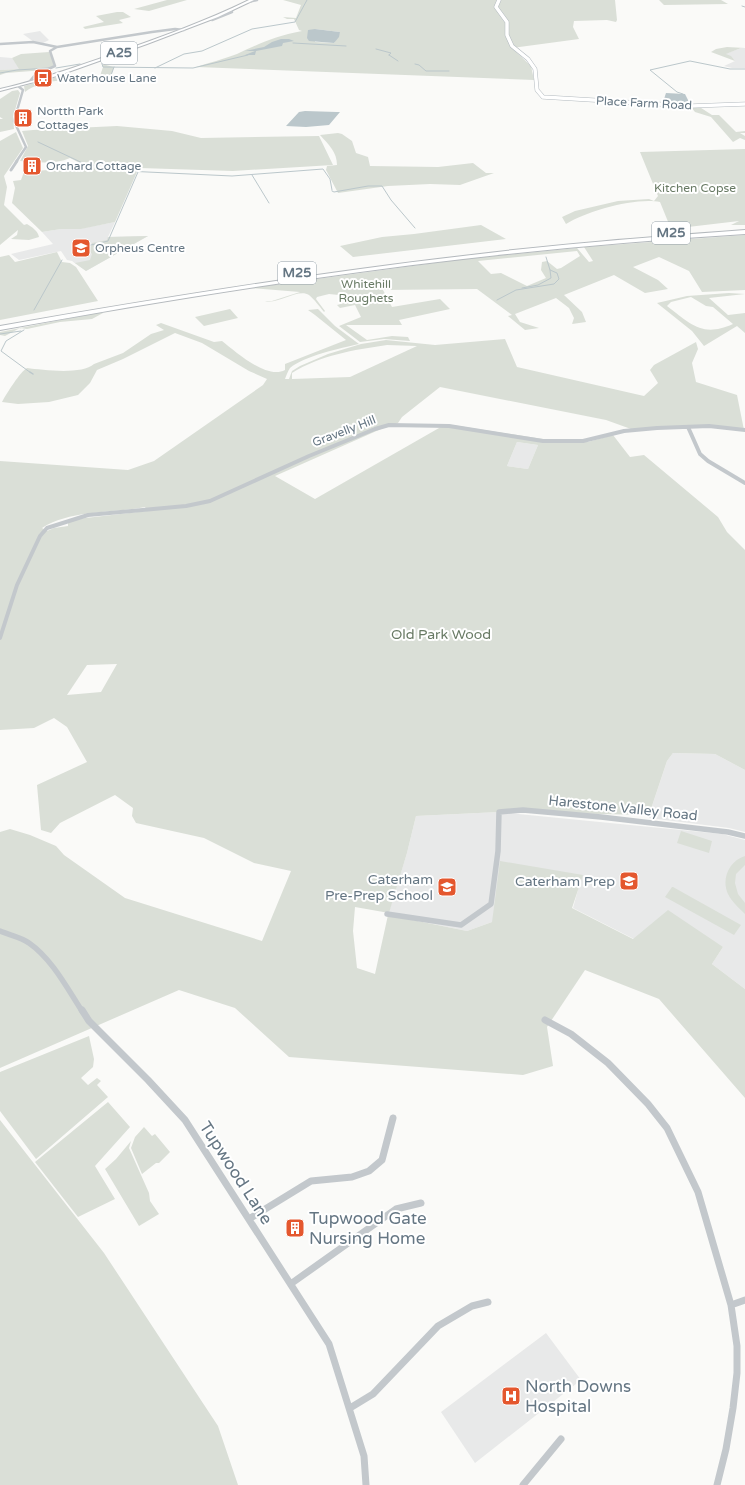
<svg xmlns="http://www.w3.org/2000/svg" width="745" height="1485" viewBox="0 0 745 1485" font-family="'Varela Round',sans-serif">
<rect width="100%" height="100%" fill="#fafaf8"/>
<path fill="#e8e9e9" d="M40 31 49 40 43 43 34 42 23 34Z
M741 48H745V68H732L724 66 735 61 725 54Z
M0 57 12 58 20 69 0 70Z
M115 222 108 237 148 236 86 271 72 261 67 260 61 251 19 260 11 254 53 244 42 232 61 229H79Z
M517 442 538 445 528 469 507 466Z
M673 753 715 754 745 770V832L729 828 649 818V815L667 761Z
M499 812 722 834 745 840V989L712 964 723 947 634 939 573 908 582 875 492 922 467 931 388 915 407 853 416 816Z
M546 1333 581 1380 475 1463 441 1412Z"/>
<path fill="#dadfd7" fill-rule="evenodd" d="M167 0H187L149 11 134 9Z
M283 0H615L617 20 616 22 607 20 574 21 573 27 579 39 512 48 531 66 534 80 196 67C208 63 224 59 237 54 261 43 275 36 302 31L299 30 294 19H287L283 17 296 18 301 5ZM315 29 340 32 334 43 315 42Z
M659 0H721L728 4 664 5Z
M117 12H123L131 17 119 20 123 23 85 29 83 27 104 22 96 16Z
M727 47 745 48H741L726 54 731 56 735 61 711 52 716 49Z
M49 52 54 62 53 66 45 70 6 73 0 75V70L19 69 12 58 21 54Z
M102 64 114 67 110 78C105 79 100 79 95 79 72 80 43 78 25 92L24 86 52 78 100 76 103 67Z
M18 90 20 93 13 117 14 129 0 132V119H3L0 117V99L12 91Z
M698 106 712 115H719L736 132 745 131V133H740L745 136V140L740 138 733 142 711 117 695 112 691 107Z
M117 126 172 131 201 138 319 136 333 165 233 171 109 167 106 164 96 166 108 171 137 172 115 222 81 229H61L42 232 12 203 15 188 13 181 21 180 24 172 94 166 82 164 70 158C54 165 36 162 20 161L28 146 22 131 33 130Z
M16 132 23 148 4 176 7 187 4 205 24 225 27 224C32 227 38 231 39 237L29 240 11 239 17 235 18 230 0 245V141Z
M338 133 342 134 352 141 356 153 368 157 370 166 438 167 473 163 486 173H494L460 185 430 184 388 186 338 193 326 170 327 166 337 165C337 152 329 145 320 135Z
M745 149V225H731L739 221 671 229 660 202C636 197 587 211 566 224L562 217 575 211 618 201 649 199 654 201 658 196 640 152Z
M481 225 506 239 353 257 340 246 382 237 414 234Z
M745 235V290L702 292 689 271 659 257 633 267 658 280 668 289 645 293 614 275 564 295 582 312 586 322 572 324 574 318 569 308 556 298 515 314 520 322 539 328 525 330 508 316 512 315 477 289 383 290 392 307 440 299 450 309 399 320 402 325H346L367 340 392 336 408 337 410 341 384 339 360 342 339 326 361 317 355 305 340 308 337 305 352 301 349 296 329 294 317 297 316 299 325 311 324 312C320 307 314 299 309 295 298 288 277 305 265 301H272L300 292 250 288 464 259 577 248 589 262 593 261 584 247ZM577 251 580 256 561 268 557 269 547 261 542 262 541 270 546 278 527 286 501 273 491 274 478 261Z
M148 236 86 271 72 261 75 263 90 260 92 254 86 247 92 246V243L107 240 108 237Z
M57 252 62 262 70 263 76 267 98 301 0 320V257L9 255 15 262Z
M729 293 745 294 709 298 728 315 745 313V333L737 326 704 346 692 331 657 303 687 296ZM691 297 706 306 713 307 733 324C702 338 691 324 667 306L671 302Z
M230 309 238 318 204 326 195 317Z
M318 309 335 326 359 344C341 348 304 356 290 368 288 371 286 376 285 379H289L292 371 300 366 328 354 361 344 386 340 435 345 505 339 517 367 644 396 658 383 650 370 654 365 696 342 698 349 692 363 696 382 737 395 744 430 709 426 631 429 606 420 440 387 402 417 398 423 381 429 275 476 315 499 446 424 543 439 588 442 613 435 630 457 644 455 718 517 727 532 745 550V770L715 754 673 753 667 761 649 815 499 812 416 816 407 853 389 913 355 907 353 931 357 968 375 974 388 915 467 931 492 922 500 861 583 875 572 908 633 939 668 910 723 947 712 964 745 989V1098L659 999 585 970 547 1027 553 1066 523 1075 289 1057 235 1008 179 990 0 1068V832L10 829 30 835 56 846 64 855 125 898 262 941 291 871 254 863 204 838 136 823 132 816 133 808 115 795 60 823 51 833 41 830 37 785 87 762 67 727 54 718 34 728 0 730V461L128 470 154 461 263 385 267 379 249 371 202 343 175 333 123 359 97 370 90 383 78 395 49 402 18 404 2 402C7 393 20 372 27 368 43 370 82 375 94 364L123 353 151 334 164 330 156 325 161 323 214 342 222 341C236 352 267 380 285 370V364L346 340 315 315 308 310ZM387 345 417 346 350 377 292 379V373C321 355 353 350 387 345ZM517 442 538 445 528 469 507 466ZM145 507 147 511 68 520V526L54 528 47 531 42 528C69 510 114 513 145 507ZM117 664 101 692 67 695 87 665Z
M96 313H103L92 319 60 322 27 329 20 328 5 336 0 335V332Z
M681 831 712 841 709 853 677 843Z
M745 856V865L736 874 735 883 738 894 745 903V914C739 908 732 902 728 894 721 879 729 861 745 856Z
M672 887H673L741 925 734 935 665 897Z
M89 1036 94 1059 93 1067 81 1078 88 1085 97 1078 101 1081 97 1085 108 1097 36 1159 0 1111V1072Z
M108 1102 130 1127 95 1166 115 1199 78 1217 35 1162Z
M0 1120 104 1253 218 1426 238 1485H0Z
M144 1127 152 1136 155 1134 170 1152 159 1163H156L142 1174 131 1148 135 1137Z
M131 1141 129 1148 149 1193 150 1201 159 1214 139 1226 105 1169 116 1159Z"/>
<path fill="#bbc7cb" d="M315 29 340 32 339 37 334 43 309 41 307 38 308 30Z
M281 39H289L294 41 283 43 282 46 256 51 255 55H245L255 51H245L264 47 272 42Z
M666 93 685 94 689 102 684 103 663 102Z
M305 111 337 112H340L329 125 306 127 286 126 299 112Z"/>
<g fill="none" stroke-linecap="round" stroke-linejoin="round">
<path stroke="#bbc7cb" stroke-width="1" d="M742 6 745 7
M293 43 346 46
M376 49 391 53 389 55
M389 55 398 61
M102 64 103 67 193 68 248 55
M415 64 419 65 426 71H449
M56 68 80 64
M155 68 184 54 202 51 252 29 295 22 307 0
M0 73 17 70 49 68
M110 78 114 67
M683 94 677 92 650 70 690 61 730 69H745
M667 106 677 107
M38 142 89 166 93 165 105 170 232 176 323 169 330 179 332 190
M252 175 269 203
M332 191 334 192 368 186H382L391 200 415 228
M87 246 108 241 138 172
M522 288 538 285 551 278 550 270
M497 300 516 290 554 284 559 279 557 273 550 270 546 257
M34 310 62 260
M24 330 6 341 1 351 31 373
M0 334 21 331"/>
<path stroke="#bbc7cb" stroke-width="1.5" d="M30 372 33 374"/>
<g stroke="#b3babf" stroke-width="4.5">
<path id="secondary" d="M499 0 496 7 507 22V35L512 46 528 59 535 69 537 90 543 97 691 106 745 104"/>
</g>
<g stroke="#b5babe" stroke-width="2">
<path id="primary" d="M249 0H254L218 17 147 44 57 76 0 91V89C40 80 78 66 116 53 161 37 206 21 249 0Z"/>
</g>
<g stroke="#b4b9bd" stroke-width="2">
<path id="highway" d="M745 230V234C651 240 557 248 463 259 308 277 154 302 0 330V326C154 299 308 274 463 256 557 244 651 237 745 230Z"/>
</g>
<path stroke="#c3c8cc" stroke-width="2.5" d="M248 2 257 0
M212 20 232 12 230 10
M0 44 33 42 57 47
M32 82 30 81 35 75 55 66 50 51 57 47 152 32 175 29 184 30
M16 162 26 147 14 121 23 90 18 86"/>
<path stroke="#c3c8cc" stroke-width="3" d="M11 170 17 161"/>
<path stroke="#c3c8cc" stroke-width="4" d="M688 427 700 454 708 461 745 483
M0 638 17 585 40 536 47 528 88 515 186 506 210 501 309 456 375 429 389 425 449 426 543 441H583L624 431 657 428 709 426 745 430"/>
<path stroke="#c3c8cc" stroke-width="5.5" d="M387 914 461 925 491 904 498 851 499 812 523 810 601 817 728 832 745 836
M0 931C9 935 21 937 29 943 52 959 67 988 82 1011"/>
<path stroke="#c3c8cc" stroke-width="7" d="M82 1010 89 1021 148 1080 185 1120 329 1344 364 1456 366 1485
M545 1020 571 1034 608 1063 648 1104 667 1128 698 1192 731 1305 737 1346V1373L733 1408 726 1449 717 1485
M249 1219 311 1181 352 1177 369 1171 382 1160 393 1118
M292 1283 396 1209 421 1203
M731 1305 745 1300
M350 1408 373 1394 438 1326 472 1306 488 1302
M523 1485 561 1439"/>
<use href="#secondary" stroke="#fff" stroke-width="3.5"/>
<use href="#primary" fill="#fff" fill-rule="evenodd"/>
<use href="#highway" fill="#fff" fill-rule="evenodd"/>
</g>
<defs>
<g id="bus-square" transform="scale(1)"><rect x="-9" y="-9" width="18" height="18" rx="4" fill="#e4572e" stroke="#fff"/><path d="M-5-6H5V4H4V6H2V4H-2V6H-4V4H-5ZM-3.5-4V0h7V-4ZM-3.5 1.2v1.5H-2V1.2ZM2 1.2v1.5H3.5V1.2Z" fill="#fff"/></g>
<g id="building-square" transform="scale(1)"><rect x="-9" y="-9" width="18" height="18" rx="4" fill="#e4572e" stroke="#fff"/><path d="M-4-6H4V6H1V3H-1V6H-4ZM-2.5-4.3h1.7v1.8h-1.7ZM.8-4.3h1.7v1.8H.8ZM-2.5-1h1.7V.8h-1.7ZM.8-1h1.7V.8H.8Z" fill="#fff"/></g>
<g id="university-square" transform="scale(1)"><rect x="-9" y="-9" width="18" height="18" rx="4" fill="#e4572e" stroke="#fff"/><path d="M0-5L7-2L0 1L-7-2ZM-4 1L0 2.5L4 1V4Q0 6-4 4Z" fill="#fff"/></g>
<g id="school-square" transform="scale(1)"><rect x="-9" y="-9" width="18" height="18" rx="4" fill="#e4572e" stroke="#fff"/><path d="M0-5L7-2L0 1L-7-2ZM-4 1L0 2.5L4 1V4Q0 6-4 4Z" fill="#fff"/></g>
<g id="hospital-square" transform="scale(1)"><rect x="-9" y="-9" width="18" height="18" rx="4" fill="#e4572e" stroke="#fff"/><path d="M-5-5h3v3.5h4V-5h3V5h-3V1.5h-4V5h-3Z" fill="#fff"/></g>
</defs>
<g fill-rule="evenodd">
<use href="#bus-square" x="43" y="78"/>
<use href="#building-square" x="23" y="118"/>
<use href="#building-square" x="32" y="166"/>
<use href="#university-square" x="81" y="248"/>
<use href="#school-square" x="629" y="881"/>
<use href="#school-square" x="447" y="887"/>
<use href="#building-square" x="295" y="1228"/>
<use href="#hospital-square" x="511" y="1396"/>
</g>
<g text-anchor="middle" dominant-baseline="central" stroke-width="4" stroke-linejoin="round" paint-order="stroke">
<g font-size="12" fill="#657683" stroke="#fff" text-anchor="start">
<text x="57" y="78">Waterhouse Lane</text>
<text x="37" y="111">Nortth Park<tspan x="37" dy="14">Cottages</tspan></text>
<text x="46" y="166">Orchard Cottage</text>
<text x="95" y="248">Orpheus Centre</text>
</g>
<g font-size="12" fill="#657683" stroke="#fff">
<text transform="translate(644 103) rotate(3)">Place Farm Road</text>
<text transform="translate(344 431) rotate(-21)">Gravelly Hill</text>
</g>
<g font-size="12" fill="#687a64" stroke="#fff">
<text x="695" y="188">Kitchen Copse</text>
<text x="366" y="284">Whitehill<tspan x="366" dy="14">Roughets</tspan></text>
</g>
<g fill="#fff" stroke="#939fa8" stroke-width="1">
<rect x="101" y="42" width="36" height="22" rx="3"/>
<rect x="652" y="222" width="38" height="22" rx="3"/>
<rect x="278" y="262" width="38" height="22" rx="3"/>
</g>
<g font-size="13" font-weight="bold" fill="#657683">
<text x="119" y="53">A25</text>
<text x="671" y="233">M25</text>
<text x="297" y="273">M25</text>
</g>
<g font-size="14" fill="#687a64" stroke="#fff">
<text x="441" y="634">Old Park Wood</text>
</g>
<g font-size="14" fill="#657683" stroke="#fff">
<text transform="translate(623 808) rotate(6)">Harestone Valley Road</text>
</g>
<g font-size="14" fill="#657683" stroke="#fff" text-anchor="end">
<text x="433" y="879">Caterham<tspan x="433" dy="16">Pre-Prep School</tspan></text>
<text x="615" y="881">Caterham Prep</text>
</g>
<g font-size="17" fill="#657683" stroke="#fff">
<text transform="translate(236 1173) rotate(57)">Tupwood Lane</text>
</g>
<g font-size="17" fill="#657683" stroke="#fff" text-anchor="start">
<text x="309" y="1218">Tupwood Gate<tspan x="309" dy="20">Nursing Home</tspan></text>
<text x="525" y="1386">North Downs<tspan x="525" dy="20">Hospital</tspan></text>
</g>
</g>
</svg>
